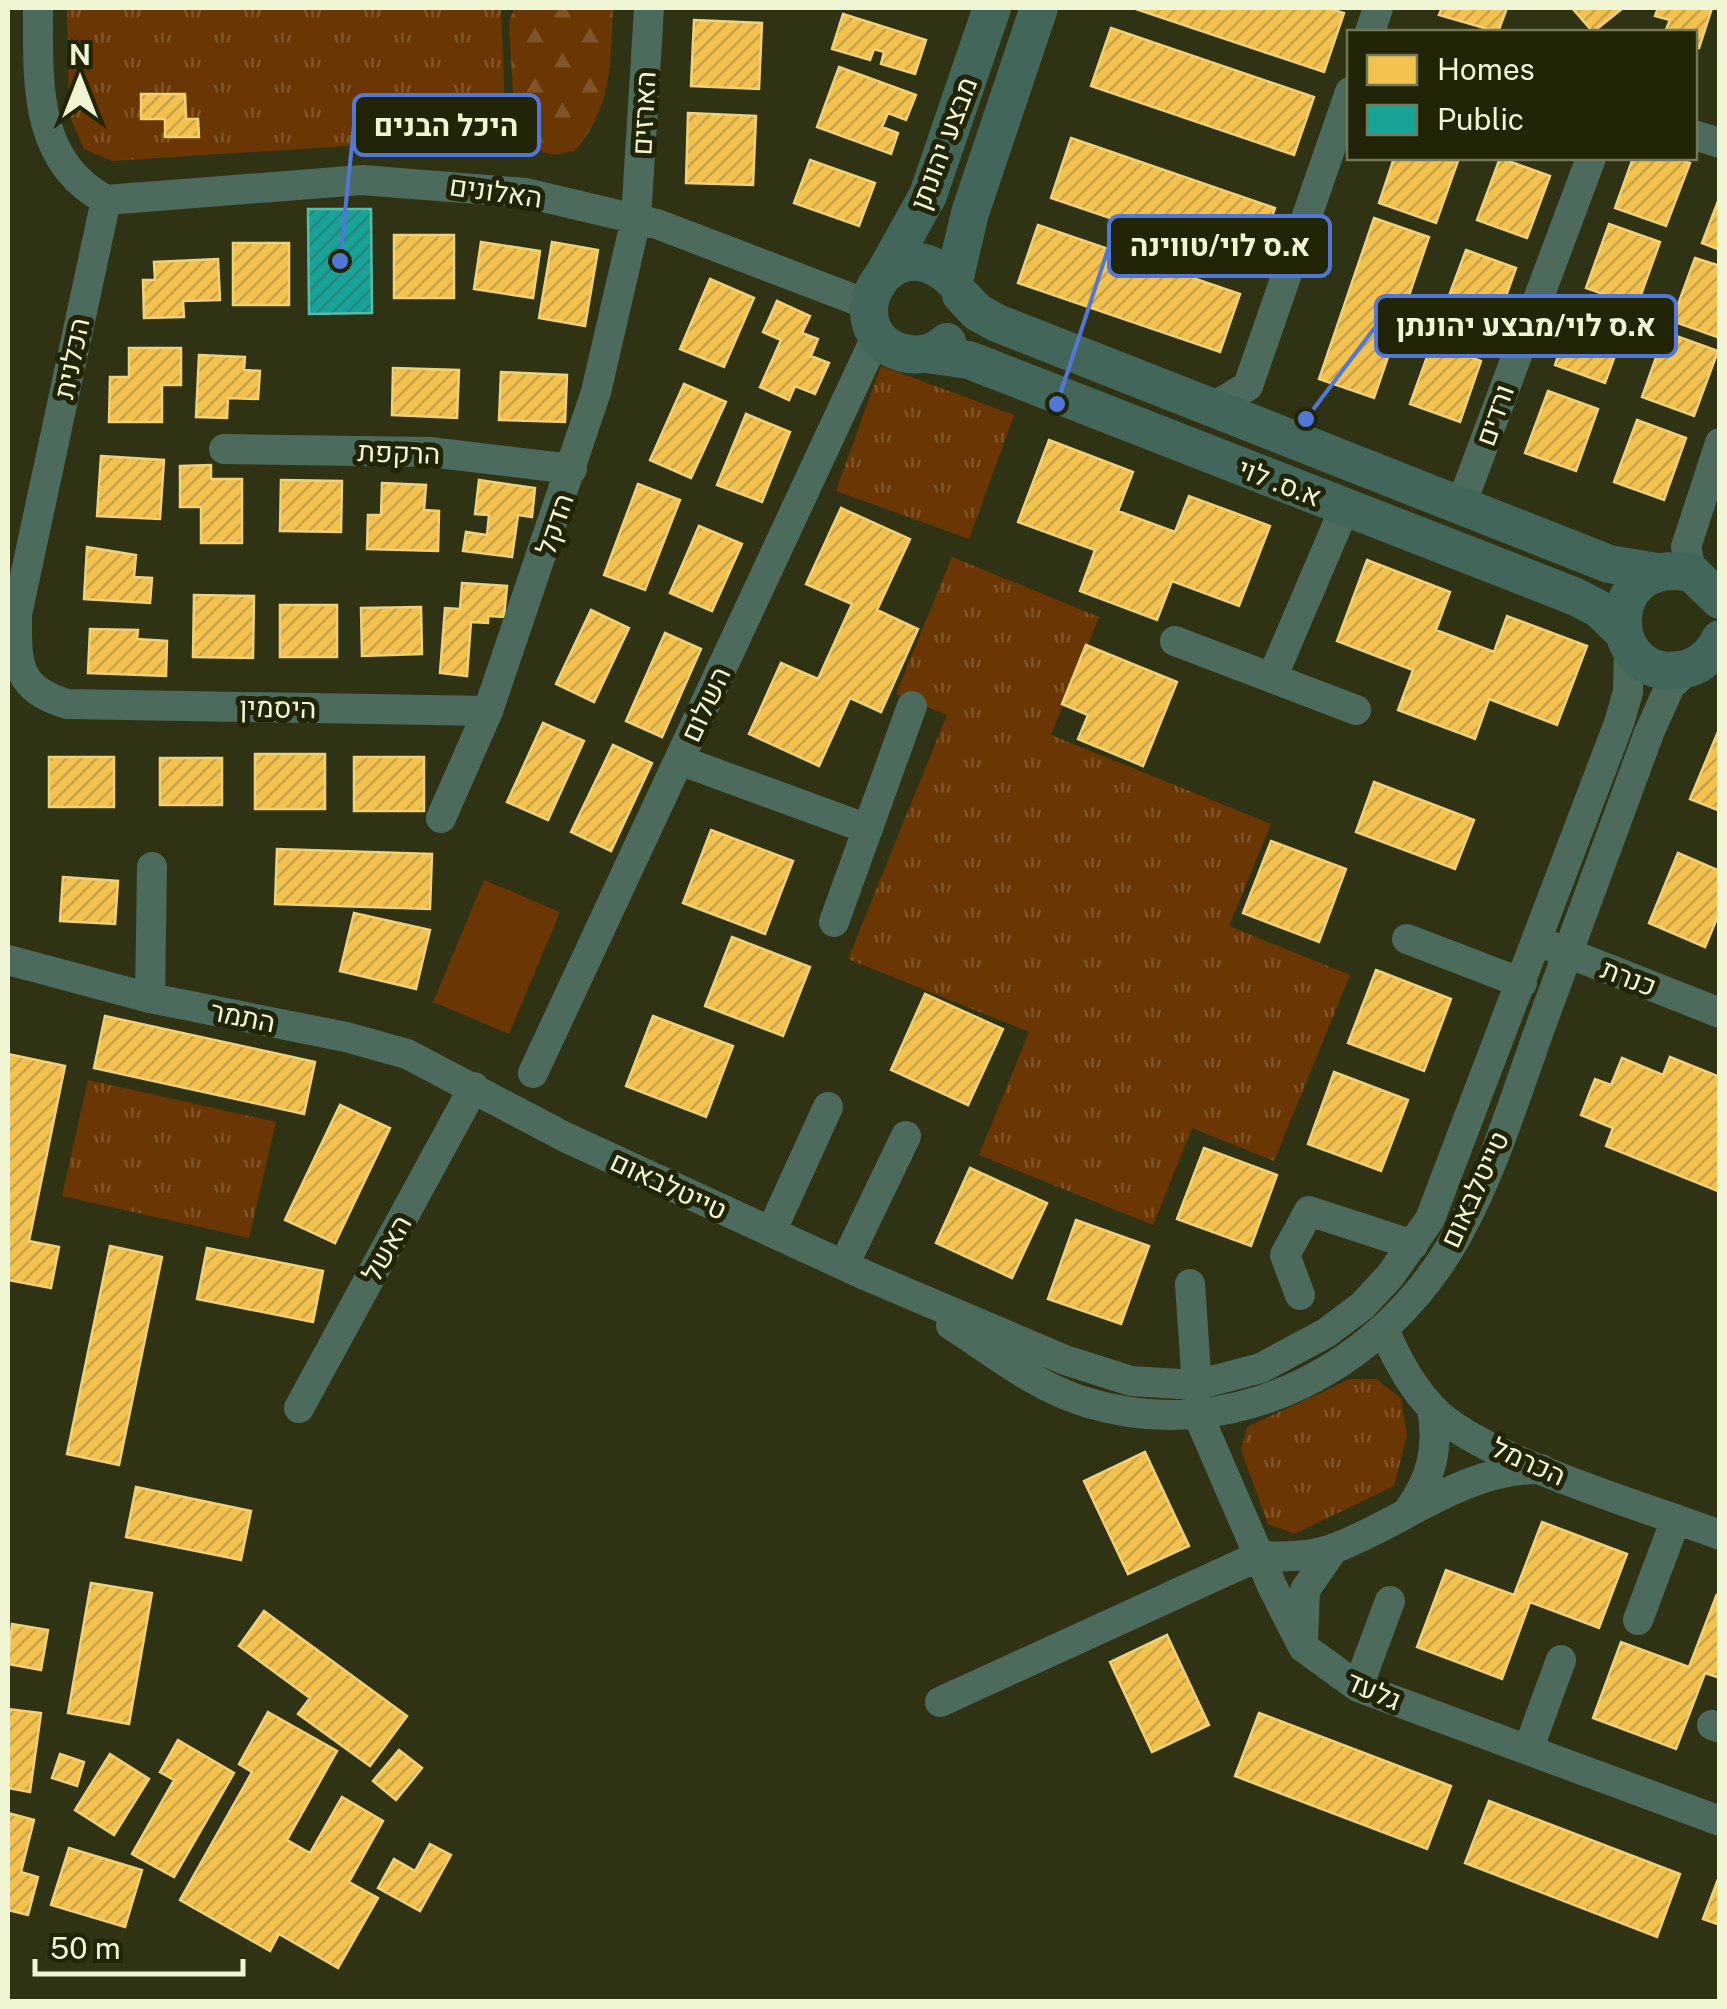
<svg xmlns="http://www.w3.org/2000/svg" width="1727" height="2009" viewBox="0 0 1727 2009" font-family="'Public Sans',Heebo,sans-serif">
<defs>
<pattern id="forest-firs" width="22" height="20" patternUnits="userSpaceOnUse" patternTransform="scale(2.5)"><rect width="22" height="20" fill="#6a3603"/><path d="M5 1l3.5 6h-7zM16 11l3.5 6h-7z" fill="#805427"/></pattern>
<pattern id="park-tufts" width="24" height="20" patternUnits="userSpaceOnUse" patternTransform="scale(2.5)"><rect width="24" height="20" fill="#6a3603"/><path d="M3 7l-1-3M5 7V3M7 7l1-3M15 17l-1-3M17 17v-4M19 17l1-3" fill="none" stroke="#805427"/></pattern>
<pattern id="homes-hatch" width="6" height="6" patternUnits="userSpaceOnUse" patternTransform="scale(2.5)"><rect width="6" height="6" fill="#f2c14e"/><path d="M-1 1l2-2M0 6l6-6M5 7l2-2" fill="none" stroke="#c8a34a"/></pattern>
<pattern id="public-hatch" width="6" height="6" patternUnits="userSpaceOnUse" patternTransform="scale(2.5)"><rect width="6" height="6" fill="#17a398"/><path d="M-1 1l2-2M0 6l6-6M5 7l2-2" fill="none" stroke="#26887d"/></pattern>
</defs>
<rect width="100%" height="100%" fill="#303214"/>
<path fill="#6a3603" d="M484 880 560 912 509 1034 433 1002Z"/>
<path fill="url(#forest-firs)" d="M515 8H613C610 65 613 104 575 151L552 155 528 147 514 111 509 21Z"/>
<path fill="url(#park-tufts)" d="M67 8H501L505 109 520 149 394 143 112 161 84 149 69 115Z
M881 366 1014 415 969 539 836 491Z
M952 557 1099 617 1051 735 1271 824 1229 926 1350 975 1274 1161 1192 1128 1153 1225 979 1155 1029 1032 848 959 947 715 896 694Z
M88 1080 276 1122 249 1238 62 1196Z
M1350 1379H1376L1401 1398 1407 1435 1394 1486 1294 1534 1268 1524 1241 1450 1247 1427Z"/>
<path fill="url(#homes-hatch)" stroke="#f1d176" stroke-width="2.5" d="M1133 8H1327L1344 13 1324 72Z
M1442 8H1507L1498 32 1439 15Z
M1572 8H1623L1593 32Z
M1658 8H1712L1699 48 1694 46V32H1665L1670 20 1655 16Z
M843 14 926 40 915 74 881 64 884 52 874 49 870 60 832 49Z
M694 20 762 23 759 89 691 86Z
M1111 28 1314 97 1294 155 1091 86Z
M839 67 916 95 906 120 888 113 882 127 898 133 891 154 817 127Z
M141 94H185L186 119H198L199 137H165V119H141Z
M688 113 756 116 753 185 686 183Z
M1071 138 1275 208 1254 267 1051 198Z
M1394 158H1459L1436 223 1379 203Z
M1500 158 1550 176 1527 238 1477 220Z
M1633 158H1675L1690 163 1666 226 1615 208Z
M810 160 875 183 859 226 794 203Z
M1720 196V250L1702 243Z
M1374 218 1429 237 1374 398 1319 379Z
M1609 224 1660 242 1637 306 1586 288Z
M1038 225 1240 294 1220 352 1018 283Z
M394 235H454V298H394Z
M481 242 540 251 533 298 474 289Z
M552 242 598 250 585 326 539 318Z
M233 243H289V305H233Z
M1466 250 1516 268 1494 330 1443 312Z
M1695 258 1720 266V338L1672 321Z
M218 259 220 300 183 301 184 317 144 318 143 280H155L154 262Z
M710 279 754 298 724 367 680 349Z
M777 301 810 316 802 333 818 339 811 356 829 363 815 394 795 386 789 400 760 387 781 340 763 332Z
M1577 302 1628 320 1605 383 1555 365Z
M1665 332 1718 351 1694 416 1642 397Z
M1432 343 1481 361 1460 422 1410 404Z
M129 348H181V385H162V422H109L110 377H129Z
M199 355 245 357 244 370 260 371 258 399 228 398 227 418 196 417Z
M393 368 459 370 457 418 392 415Z
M501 372 567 375 565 422 499 420Z
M684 384 726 402 691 478 650 460Z
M1548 391 1598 409 1576 471 1525 453Z
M746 414 790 432 762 502 717 485Z
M1637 420 1686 438 1664 500 1614 482Z
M1049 440 1133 472 1118 511 1175 532 1189 496 1270 526 1239 606 1172 581 1157 620 1080 591 1095 550 1018 522Z
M101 456 164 460 160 519 97 516Z
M211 465V479H242V543H201V507H180V466Z
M281 480 342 481 341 532 280 531Z
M479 480 535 488 532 517 518 515 512 557 463 551 466 532 487 535 489 515 475 514Z
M382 483 426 485 424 510 439 511 438 551 367 549 368 515H381Z
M638 484 680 500 645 590 604 575Z
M841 508 910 539 877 610 918 629 881 712 850 698 819 766 749 734 781 663 818 679 852 604 806 584Z
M699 526 742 544 712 611 670 593Z
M87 547 136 555 134 577 152 578 150 603 84 599Z
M1367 560 1450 592 1436 630 1494 652 1507 616 1587 646 1557 725 1489 699 1475 739 1398 710 1413 670 1337 641Z
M462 583 507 586 504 617 488 616V623L471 622 467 676 440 673 445 608 460 609Z
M194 595 254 596 253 658 193 657Z
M280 605H337V657H280Z
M421 607 422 654 362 656 361 608Z
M591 610 629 628 594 702 556 684Z
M90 629 138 630 137 639 167 641 166 676 88 673Z
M665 633 701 649 662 737 626 721Z
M1086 645 1177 682 1143 766 1078 739 1088 715 1062 704Z
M543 723 584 741 548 820 507 802Z
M1720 727V811L1690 799Z
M613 745 652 763 611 851 571 832Z
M255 754H325V809H255Z
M49 757H114V807H49Z
M354 757H424V811H354Z
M160 758H222V805H160Z
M1374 782 1474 820 1455 869 1356 832Z
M711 830 793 861 765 934 683 903Z
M1271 841 1346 869 1319 942 1243 913Z
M277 849 432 854 430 909 275 904Z
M1678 853 1720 871V911L1705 947 1649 923Z
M63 877 118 881 115 924 60 921Z
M354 913 430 930 416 989 340 971Z
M732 937 810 967 783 1036 705 1006Z
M1376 970 1451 999 1424 1071 1348 1043Z
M925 994 1003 1029 968 1105 891 1070Z
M105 1016 315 1062 304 1114 94 1068Z
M653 1016 733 1046 706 1117 626 1086Z
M8 1054 65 1066 29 1241 59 1247 51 1288 8 1280Z
M1670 1057 1720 1077V1192L1606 1146 1613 1128 1581 1115 1595 1079 1611 1085 1622 1058 1663 1075Z
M1334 1072 1408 1100 1381 1171 1308 1144Z
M340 1105 390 1128 335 1243 285 1220Z
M1204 1148 1277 1175 1251 1246 1177 1219Z
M970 1168 1047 1203 1012 1278 936 1243Z
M1076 1220 1149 1246 1121 1324 1048 1299Z
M110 1246 162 1257 119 1465 67 1454Z
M207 1248 323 1271 313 1322 197 1299Z
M1145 1452 1189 1546 1128 1574 1084 1481Z
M136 1487 251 1511 241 1560 126 1537Z
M1542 1522 1627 1554 1599 1628 1530 1602 1502 1679 1417 1647 1446 1570 1514 1595Z
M91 1583 152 1593 129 1724 68 1713Z
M1717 1594 1720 1678 1705 1673 1676 1749 1593 1718 1621 1642 1689 1667Z
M264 1611 407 1716 370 1766 298 1714 310 1698 239 1646Z
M12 1624 48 1630 41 1670 8 1664Z
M1167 1635 1209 1725 1152 1752 1110 1662Z
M8 1709 41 1713 30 1792 8 1788Z
M268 1712 337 1751 287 1840 310 1853 342 1797 383 1821 349 1882 378 1898 338 1968 279 1934 270 1951 180 1900 252 1772 239 1764Z
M1259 1713 1451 1786 1427 1849 1235 1776Z
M178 1740 234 1773 174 1877 132 1854 174 1780 160 1772Z
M399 1750 422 1768 396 1800 373 1781Z
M60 1754 84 1762 77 1786 52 1778Z
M110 1754 149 1779 114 1835 75 1810Z
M1489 1801 1680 1874 1657 1937 1465 1863Z
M8 1813 34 1820 21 1872 38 1877 28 1915 8 1910Z
M430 1844 451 1855 420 1911 378 1888 394 1859 415 1871Z
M69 1848 142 1870 125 1927 51 1905Z
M1720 1874V1925L1703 1919Z"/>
<path fill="url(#public-hatch)" stroke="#58bcaa" stroke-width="2.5" d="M308 209H371L372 313 309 314Z"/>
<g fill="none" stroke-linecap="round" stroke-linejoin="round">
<path stroke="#4c6b5d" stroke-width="30" d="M38 8C38 81 33 162 106 200
M1370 32 1378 8
M1694 135 1720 143
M106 200 17 614C17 664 15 688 67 704L488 711
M106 200 362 180 526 193 657 224 869 305
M1213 407 1248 386 1350 92
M224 449 430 452 572 469
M1461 505 1591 158
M1692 573 1686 547 1720 443
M1175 641 1356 710
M1272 678 1345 507
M679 760 868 829
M441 818 488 711 596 392 636 219 649 8
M834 922 912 706
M1407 939 1522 983
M1550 946 1720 1013
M8 960 150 998 346 1037 407 1054 565 1137 867 1276 1065 1360 1131 1381 1196 1385 1261 1368 1326 1333 1362 1306 1390 1276 1430 1219 1619 723 1628 692 1629 648
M150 998 152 867
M533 1073 877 335
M771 1232 828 1107
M844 1265 906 1136
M1190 1284 1199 1417 1272 1586 1303 1647 1358 1687 1720 1821
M1300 1295 1285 1255 1309 1211 1413 1245
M951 1325C996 1354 1037 1388 1089 1403 1235 1447 1386 1365 1458 1234 1496 1165 1519 1084 1547 1009 1581 917 1615 825 1649 733L1670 686 1688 669
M1384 1329C1395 1356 1411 1386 1432 1408 1477 1458 1651 1509 1720 1535
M299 1408 474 1087
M1408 1511C1432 1478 1439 1448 1432 1408
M1638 1620 1676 1519
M1303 1640 1305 1590 1334 1548
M1358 1687 1390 1601
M940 1702 1259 1556C1284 1557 1310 1557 1335 1548 1404 1522 1464 1468 1541 1469
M1712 1725 1720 1728
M1528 1750 1561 1660"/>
<path stroke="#42665a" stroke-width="38" d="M884 274 928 195 992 8
M954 281 970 213 1039 8
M961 295 977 312 997 323 1609 564 1657 572
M947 342C935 353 919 357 903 353 830 332 888 217 954 281
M926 354 969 360 1576 597 1599 609 1623 632
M1720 600 1692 573C1600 554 1604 681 1679 670 1698 668 1711 657 1720 639"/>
</g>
<g text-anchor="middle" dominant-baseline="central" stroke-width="10" stroke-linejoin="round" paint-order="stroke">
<g font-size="28" fill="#f0f6d3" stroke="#212407">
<text transform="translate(643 113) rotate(-87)">הארזים</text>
<text transform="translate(943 143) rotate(-69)">מבצע יהונתן</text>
<text transform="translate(496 191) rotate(8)">האלונים</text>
<text transform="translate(71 358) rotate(-78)">הכלנית</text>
<text transform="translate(1494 415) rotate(-70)">ורדים</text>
<text transform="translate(399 452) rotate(2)">הרקפת</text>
<text transform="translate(1280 482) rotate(21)">א.ס. לוי</text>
<text transform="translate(554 524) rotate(-71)">הדקל</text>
<text transform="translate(705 704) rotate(-65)">השלום</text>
<text transform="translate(278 707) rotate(1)">היסמין</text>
<text transform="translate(1629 977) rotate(21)">כנרת</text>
<text transform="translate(243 1016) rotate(11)">התמר</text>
<text transform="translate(669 1185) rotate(25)">טייטלבאום</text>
<text transform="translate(1474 1189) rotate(-65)">טייטלבאום</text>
<text transform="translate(386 1248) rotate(-61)">האשל</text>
<text transform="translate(1529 1461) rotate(24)">הכרמל</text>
<text transform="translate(1374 1690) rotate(24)">גלעד</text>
</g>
</g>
<path fill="none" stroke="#5278d7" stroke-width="4" d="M340 261L354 125M1057 404L1109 246M1306 419L1376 326"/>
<g fill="#5278d7" stroke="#212407" stroke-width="4">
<circle cx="340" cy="261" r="10"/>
<circle cx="1057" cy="404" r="10"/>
<circle cx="1306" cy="419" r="10"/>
</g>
<g fill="#212407" stroke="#5278d7" stroke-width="4">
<rect x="354" y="95" width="185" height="60" rx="10"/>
<rect x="1109" y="216" width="221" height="60" rx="10"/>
<rect x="1376" y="296" width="300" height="60" rx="10"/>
</g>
<g font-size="30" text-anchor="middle" font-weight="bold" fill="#f0f6d3">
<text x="446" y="136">היכל הבנים</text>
<text x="1220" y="256">א.ס לוי/טווינה</text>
<text x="1526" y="336">א.ס לוי/מבצע יהונתן</text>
</g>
<rect width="1727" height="2009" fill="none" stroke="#f0f6d3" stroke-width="20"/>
<rect x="1347" y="30" width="350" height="130" fill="#212407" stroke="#747859" stroke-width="2.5"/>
<rect x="1367" y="55" width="50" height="30" fill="#f2c14e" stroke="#747859" stroke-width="2.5"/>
<text x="1437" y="80" font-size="30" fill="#f0f6d3">Homes</text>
<rect x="1367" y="105" width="50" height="30" fill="#17a398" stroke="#747859" stroke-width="2.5"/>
<text x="1437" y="130" font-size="30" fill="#f0f6d3">Public</text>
<g transform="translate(80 80)" stroke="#212407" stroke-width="8" paint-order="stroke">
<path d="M0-8L18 38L0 25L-18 38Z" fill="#f0f6d3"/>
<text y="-15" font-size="28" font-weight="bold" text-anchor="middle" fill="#f0f6d3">N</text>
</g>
<path d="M35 1959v15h208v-15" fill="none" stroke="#f0f6d3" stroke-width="5"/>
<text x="50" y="1959" font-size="30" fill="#f0f6d3" stroke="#212407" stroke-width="8" paint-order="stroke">50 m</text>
</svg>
